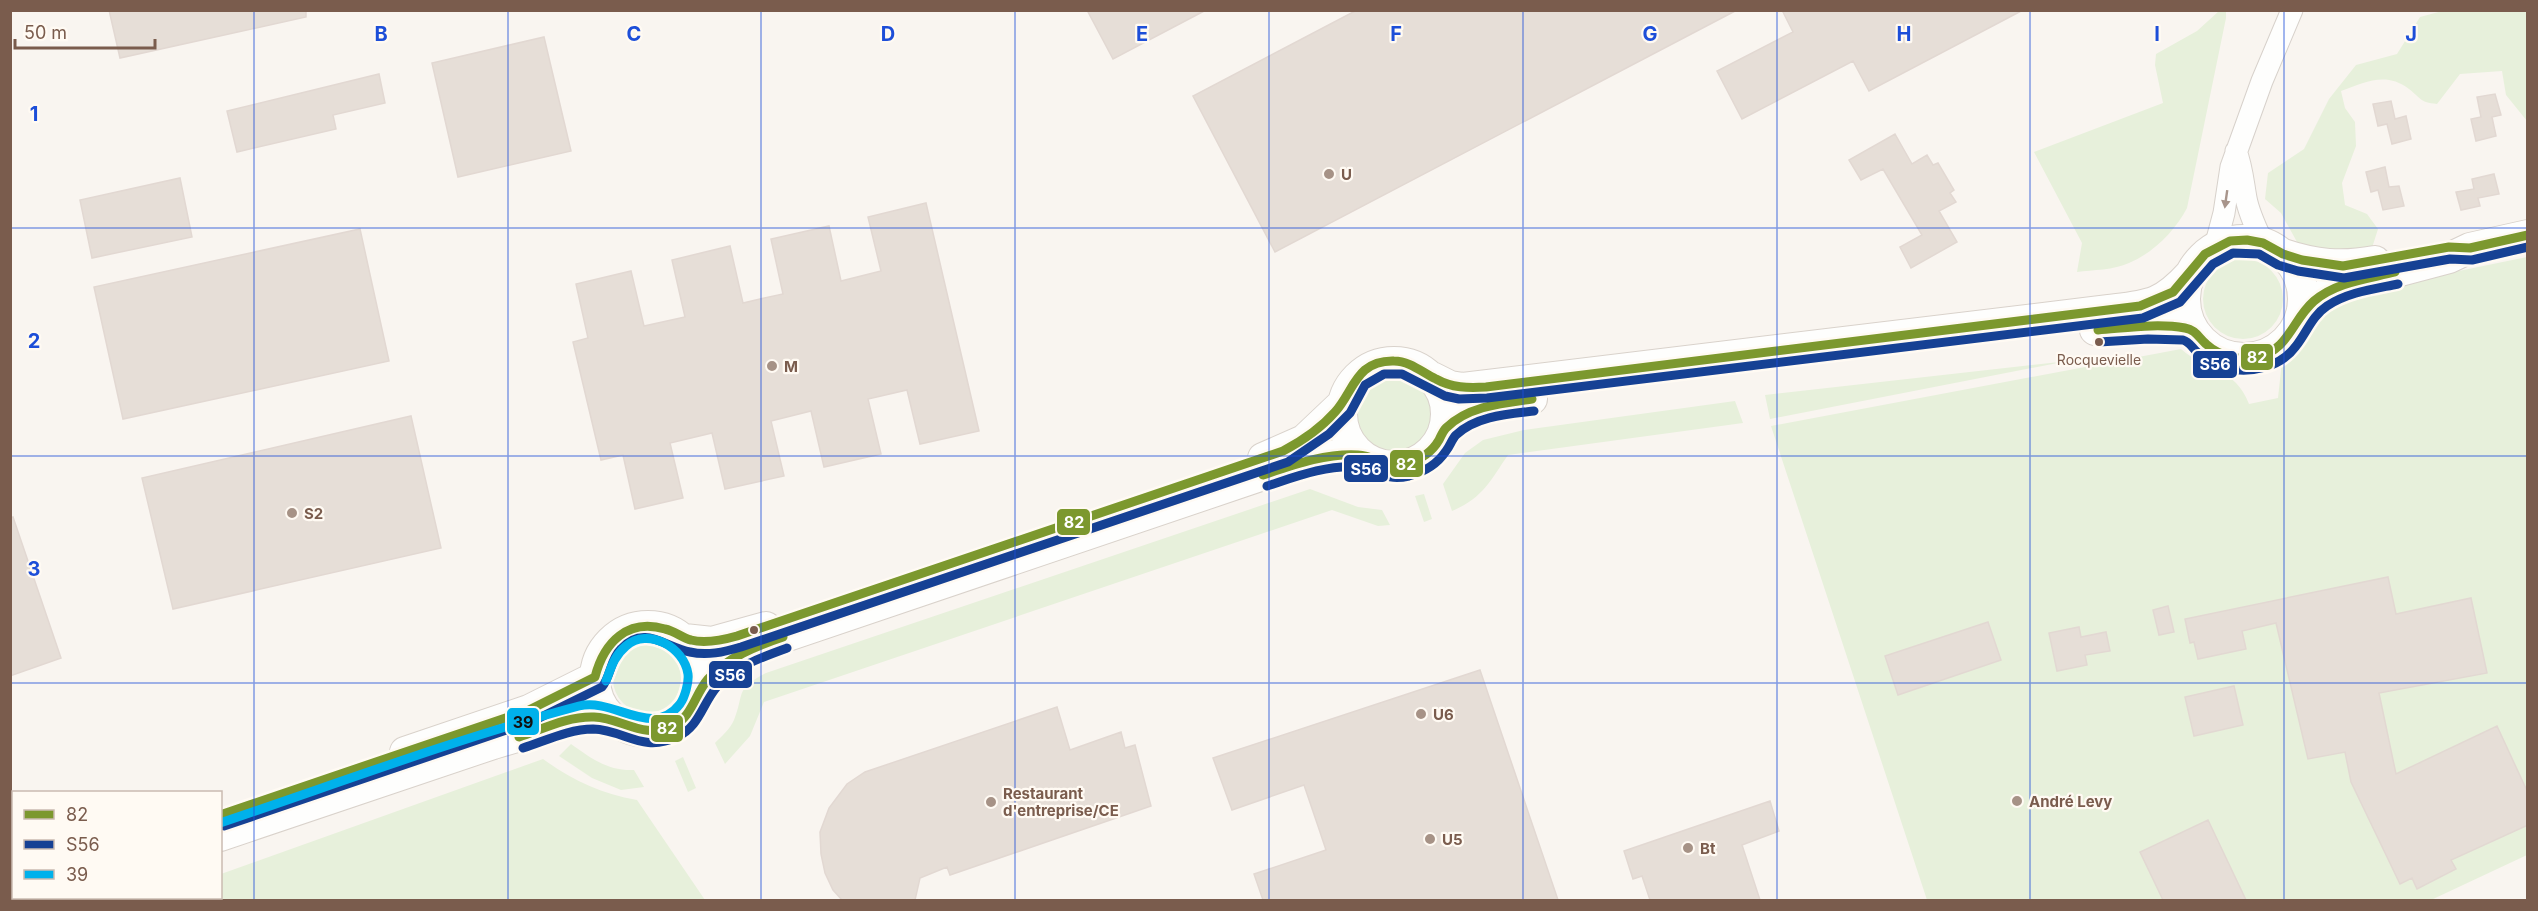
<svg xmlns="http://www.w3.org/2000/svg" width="2538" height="911" viewBox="0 0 2538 911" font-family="Inter,sans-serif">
<rect width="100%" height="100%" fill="#f9f5f0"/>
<path fill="#e7f0db" d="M2446 10 2527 11V121L2506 95 2502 71 2460 74 2437 104C2419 102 2422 99 2409 89 2385 71 2365 83 2341 91L2345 108 2355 122 2356 146 2342 183 2345 205 2367 214 2378 229 2371 251 2321 256 2297 242 2281 213 2265 199 2268 173 2304 149 2329 99 2356 65 2397 54 2420 17Z
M2219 11H2226V18L2187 208C2175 231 2153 253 2129 263 2114 270 2093 270 2077 272L2082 243 2034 152 2163 103 2155 65 2156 54 2197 31Z
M2527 257V855L2431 900H1927L1771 426 2181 349C2207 372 2235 367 2249 404L2278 398 2282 361 2306 342 2316 314 2332 297Z
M2203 299a40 40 0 1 1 80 0a40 40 0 1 1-80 0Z
M2068 361 1770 419 1765 395Z
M1356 413a38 38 0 1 1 76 0a38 38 0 1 1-76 0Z
M1735 401 1743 423 1508 455C1490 481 1483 498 1452 511L1443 484 1465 453 1483 440 1524 430Z
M1310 489 1358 507 1382 510 1390 525 1378 526 1332 510 764 702 750 736 725 764 715 743C722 736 730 729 734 720 745 693 734 690 766 673Z
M1424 494 1432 519 1424 522 1415 496Z
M613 679a34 34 0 1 1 68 0a34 34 0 1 1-68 0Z
M571 744C592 759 608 771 634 770L644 787 621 790 592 778 559 756Z
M683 757 696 788 688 792 675 761Z
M543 759C572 780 601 794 637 800L705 900H146L155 898H220L221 874Z"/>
<path fill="#e6ded7" stroke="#e2d8d2" stroke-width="1.5" d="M109 10H306V17L120 58Z
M1087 10H1206L1113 59Z
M1357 10H1737L1275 252 1193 96Z
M1782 10H2023L1869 91 1853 61 1742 119 1717 71 1793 32Z
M544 37 571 151 458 177 432 63Z
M379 74 385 103 333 115 336 129 237 152 227 111Z
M2495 94 2501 115 2492 117 2496 136 2476 141 2471 119 2481 117 2477 97Z
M2391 101 2395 119 2406 116 2411 139 2392 144 2387 124 2378 126 2373 104Z
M1895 134 1912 164 1927 155 1933 165 1938 163 1954 190 1950 193 1956 202 1939 211 1957 242 1911 268 1900 247 1922 235 1883 169 1861 180 1849 160Z
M2385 167 2389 187 2399 186 2404 206 2383 210 2378 190 2371 192 2366 172Z
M2494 174 2499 194 2478 198 2480 206 2461 210 2456 192 2474 189 2472 179Z
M180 178 192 237 92 258 80 200Z
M926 203 979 431 920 444 907 390 868 399 881 454 824 467 811 411 771 421 784 476 725 489 712 433 670 443 683 498 635 509 623 455 601 460 573 342 588 338 576 284 631 271 644 326 685 317 672 260 730 246 743 303 760 299 783 294 771 239 829 226 841 281 881 271 868 217Z
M360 229 389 361 123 419 94 287Z
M411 416 441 548 173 609 142 478Z
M13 517 61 658 10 676V518Z
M2388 577 2396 614 2471 598 2487 673 2379 693 2396 774 2497 726 2528 793V825L2451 860 2456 869 2417 889 2412 878 2400 884 2351 782 2345 752 2308 759 2276 623 2242 631 2246 649 2198 659 2194 642 2190 643 2185 619Z
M2168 606 2174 632 2159 635 2153 610Z
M1988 622 2001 660 1898 695 1885 656Z
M2079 627 2081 637 2106 632 2110 651 2085 655 2087 665 2057 671 2049 633Z
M1480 670 1558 900H1263L1254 874 1326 850 1319 829 1304 785 1232 810 1213 758Z
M2234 686 2243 725 2194 736 2185 697Z
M1057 707 1070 750 1121 732 1125 748 1135 745 1151 806 950 875 947 867 920 878 915 900H842L833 890 825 873 821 854 820 832 829 808 847 784 865 772Z
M1770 801 1779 831 1742 845 1760 900H1650L1642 876 1633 879 1624 851Z
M2208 820 2246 900H2163L2140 852Z"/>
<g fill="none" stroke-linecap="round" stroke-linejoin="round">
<g stroke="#d7d1cb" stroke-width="23">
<path id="minor" d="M2236 151C2242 167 2243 181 2246 198 2249 214 2256 228 2263 243
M2215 247 2224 213 2231 167 2262 81 2292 10"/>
</g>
<g stroke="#d9d2cb" stroke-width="32">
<path id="secondary" d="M2185 299a59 59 0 1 1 118 0a59 59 0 1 1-118 0Z
M2283 254C2315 265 2342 267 2375 261
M2302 312 2314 300 2336 288 2449 258 2470 248 2528 235
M2095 330 2159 327 2194 331
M1342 414a52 52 0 1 1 104 0a52 52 0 1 1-104 0Z
M1432 377 1450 386 1463 388 2109 310C2149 305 2162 305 2190 274
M1444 429C1477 407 1494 404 1532 399
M1263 458 1304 440 1342 404
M595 679a53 53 0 1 1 106 0a53 53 0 1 1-106 0Z
M684 639 712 642 766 627
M700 690 720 669 752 648 1278 470 1330 456 1362 455
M405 752 529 710 595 677
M220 836 493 744 584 717H597L616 721
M10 887 14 886
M29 900 38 898"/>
</g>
<use href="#minor" stroke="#fefefd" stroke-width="21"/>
<use href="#secondary" stroke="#fefefd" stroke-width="30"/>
<g stroke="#fffaf3" stroke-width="14">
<path id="bus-1" d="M2098 330C2126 328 2157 323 2185 328 2196 330 2198 337 2206 344 2219 356 2240 361 2257 357 2289 350 2292 320 2314 301 2336 282 2367 279 2395 272
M1263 475C1293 465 1326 453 1358 455 1376 456 1387 469 1406 464 1420 460 1432 452 1439 440 1441 436 1443 431 1446 428 1468 406 1503 403 1532 399
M519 737C543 729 568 716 594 717 622 718 644 740 673 726 692 717 695 694 708 679 728 657 756 646 783 637
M220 815 529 710 595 677C604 642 628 618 665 629 675 631 682 638 691 640 706 644 723 640 737 636L1283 451C1302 441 1320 429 1335 412 1354 391 1356 360 1394 361 1410 361 1423 373 1436 379 1452 388 1468 388 1486 387L2140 306 2173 292 2205 254 2230 241 2247 240 2263 243 2283 254 2302 260 2343 266 2449 247 2470 248 2528 235"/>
</g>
<g stroke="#fffaf3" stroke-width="14">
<path id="bus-2" d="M2099 342 2148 339 2183 340C2190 342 2192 348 2197 352 2205 360 2214 365 2225 368 2250 374 2280 368 2296 346 2307 332 2312 316 2327 306 2348 292 2374 289 2398 284
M1267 486C1295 477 1326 465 1356 467 1377 468 1383 482 1409 476 1424 472 1438 463 1446 451 1450 446 1452 439 1456 435 1476 416 1508 414 1534 411
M523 748C545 741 569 729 593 729 625 730 642 753 677 737 699 727 702 705 716 688 734 667 762 657 787 648
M224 826 533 721 602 687C611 676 610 660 621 649 644 624 665 647 690 652 707 656 724 652 741 647L1288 462 1329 434 1350 413 1365 385 1384 374H1402L1445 396 1459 399 1487 398 2143 318 2180 302 2213 264 2233 253 2259 254 2278 265 2298 271 2344 278 2450 259 2472 260 2528 247"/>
</g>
<g stroke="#fffaf3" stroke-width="14">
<path id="bus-3" d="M220 823C339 783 458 738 579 706 614 697 652 740 680 704 685 697 689 682 688 674 684 647 648 627 626 646 614 656 611 668 606 681"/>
</g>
<use href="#bus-1" stroke="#7c982e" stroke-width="9"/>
<use href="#bus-2" stroke="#164194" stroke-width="9"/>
<use href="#bus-3" stroke="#00b1eb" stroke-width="9"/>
</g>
<defs><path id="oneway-solid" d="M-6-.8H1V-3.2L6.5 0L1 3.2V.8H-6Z" transform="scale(1.5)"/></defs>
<use fill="#a8958b" href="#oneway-solid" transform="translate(2226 199) rotate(98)"/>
<path fill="none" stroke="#1d4ed8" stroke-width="1.5" stroke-opacity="0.55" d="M254 10V900M508 10V900M761 10V900M1015 10V900M1269 10V900M1523 10V900M1777 10V900M2030 10V900M2284 10V900M10 228H2528M10 456H2528M10 683H2528"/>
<g fill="#a69286" stroke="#fffaf3" stroke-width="2">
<circle cx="1329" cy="174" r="6"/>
<circle cx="772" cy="366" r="6"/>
<circle cx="292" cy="513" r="6"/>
<circle cx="1421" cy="714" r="6"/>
<circle cx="2017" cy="801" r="6"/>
<circle cx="991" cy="802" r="6"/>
<circle cx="1430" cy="839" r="6"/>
<circle cx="1688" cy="848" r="6"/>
</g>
<g fill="#7a5c4d" stroke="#fffaf3" stroke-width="2">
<circle cx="2099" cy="342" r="5"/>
<circle cx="754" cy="630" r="5"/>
</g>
<g text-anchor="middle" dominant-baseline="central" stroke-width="4.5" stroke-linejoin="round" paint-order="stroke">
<g font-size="14" fill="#7a5c4d" stroke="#fffaf3">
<text x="2099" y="359">Rocquevielle</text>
</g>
<g font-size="15" font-weight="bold" fill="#7a5c4d" stroke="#fffaf3" text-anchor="start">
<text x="1341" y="174">U</text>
<text x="784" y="366">M</text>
<text x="304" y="513">S2</text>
<text x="1433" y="714">U6</text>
<text x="1003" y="793">Restaurant<tspan x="1003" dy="17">d'entreprise/CE</tspan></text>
<text x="2029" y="801">André Levy</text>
<text x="1442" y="839">U5</text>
<text x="1700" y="848">Bt</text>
</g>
</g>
<g font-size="20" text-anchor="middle" font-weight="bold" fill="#1d4ed8" stroke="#fffaf3" stroke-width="4.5" stroke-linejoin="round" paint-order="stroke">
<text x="381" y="41">B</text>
<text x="634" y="41">C</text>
<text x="888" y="41">D</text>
<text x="1142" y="41">E</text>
<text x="1396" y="41">F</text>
<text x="1650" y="41">G</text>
<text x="1904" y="41">H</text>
<text x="2157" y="41">I</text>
<text x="2411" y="41">J</text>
<text x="34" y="121">1</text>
<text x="34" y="348">2</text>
<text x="34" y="576">3</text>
</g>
<g stroke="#fffaf3" stroke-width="2">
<rect x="2240" y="343" width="34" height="28" rx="6" fill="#7c982e"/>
<rect x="2192" y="350" width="46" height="29" rx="6" fill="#164194"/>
<rect x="1389" y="449" width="35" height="29" rx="6" fill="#7c982e"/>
<rect x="1343" y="454" width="46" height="29" rx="6" fill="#164194"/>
<rect x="1056" y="508" width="35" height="28" rx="6" fill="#7c982e"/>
<rect x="708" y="660" width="45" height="29" rx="6" fill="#164194"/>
<rect x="506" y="707" width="34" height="29" rx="6" fill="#00b1eb"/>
<rect x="650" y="714" width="34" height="29" rx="6" fill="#7c982e"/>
</g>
<g font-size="16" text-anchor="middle" font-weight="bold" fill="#fff">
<text x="2257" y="363">82</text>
<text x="2215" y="370">S56</text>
<text x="1406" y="470">82</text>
<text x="1366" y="475">S56</text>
<text x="1074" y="528">82</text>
<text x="730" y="681">S56</text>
<text x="667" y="734">82</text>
</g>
<g font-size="16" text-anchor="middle" font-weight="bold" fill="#111">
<text x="523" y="728">39</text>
</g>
<rect width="2538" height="911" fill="none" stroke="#7a5c4d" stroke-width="24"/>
<rect x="12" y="791" width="210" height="108" fill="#fffaf3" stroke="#cabbb1" stroke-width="1.5"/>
<rect x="24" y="810" width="30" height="9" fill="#7c982e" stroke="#cabbb1" stroke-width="1.5"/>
<text x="66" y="821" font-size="18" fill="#7a5c4d">82</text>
<rect x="24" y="840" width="30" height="9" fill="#164194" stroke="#cabbb1" stroke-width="1.5"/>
<text x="66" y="851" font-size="18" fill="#7a5c4d">S56</text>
<rect x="24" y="870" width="30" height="9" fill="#00b1eb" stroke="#cabbb1" stroke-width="1.5"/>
<text x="66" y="881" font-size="18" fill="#7a5c4d">39</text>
<path d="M15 39v9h140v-9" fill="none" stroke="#7a5c4d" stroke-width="3"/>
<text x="24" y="39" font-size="18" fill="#7a5c4d" stroke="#fffaf3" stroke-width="4.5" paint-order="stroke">50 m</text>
</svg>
